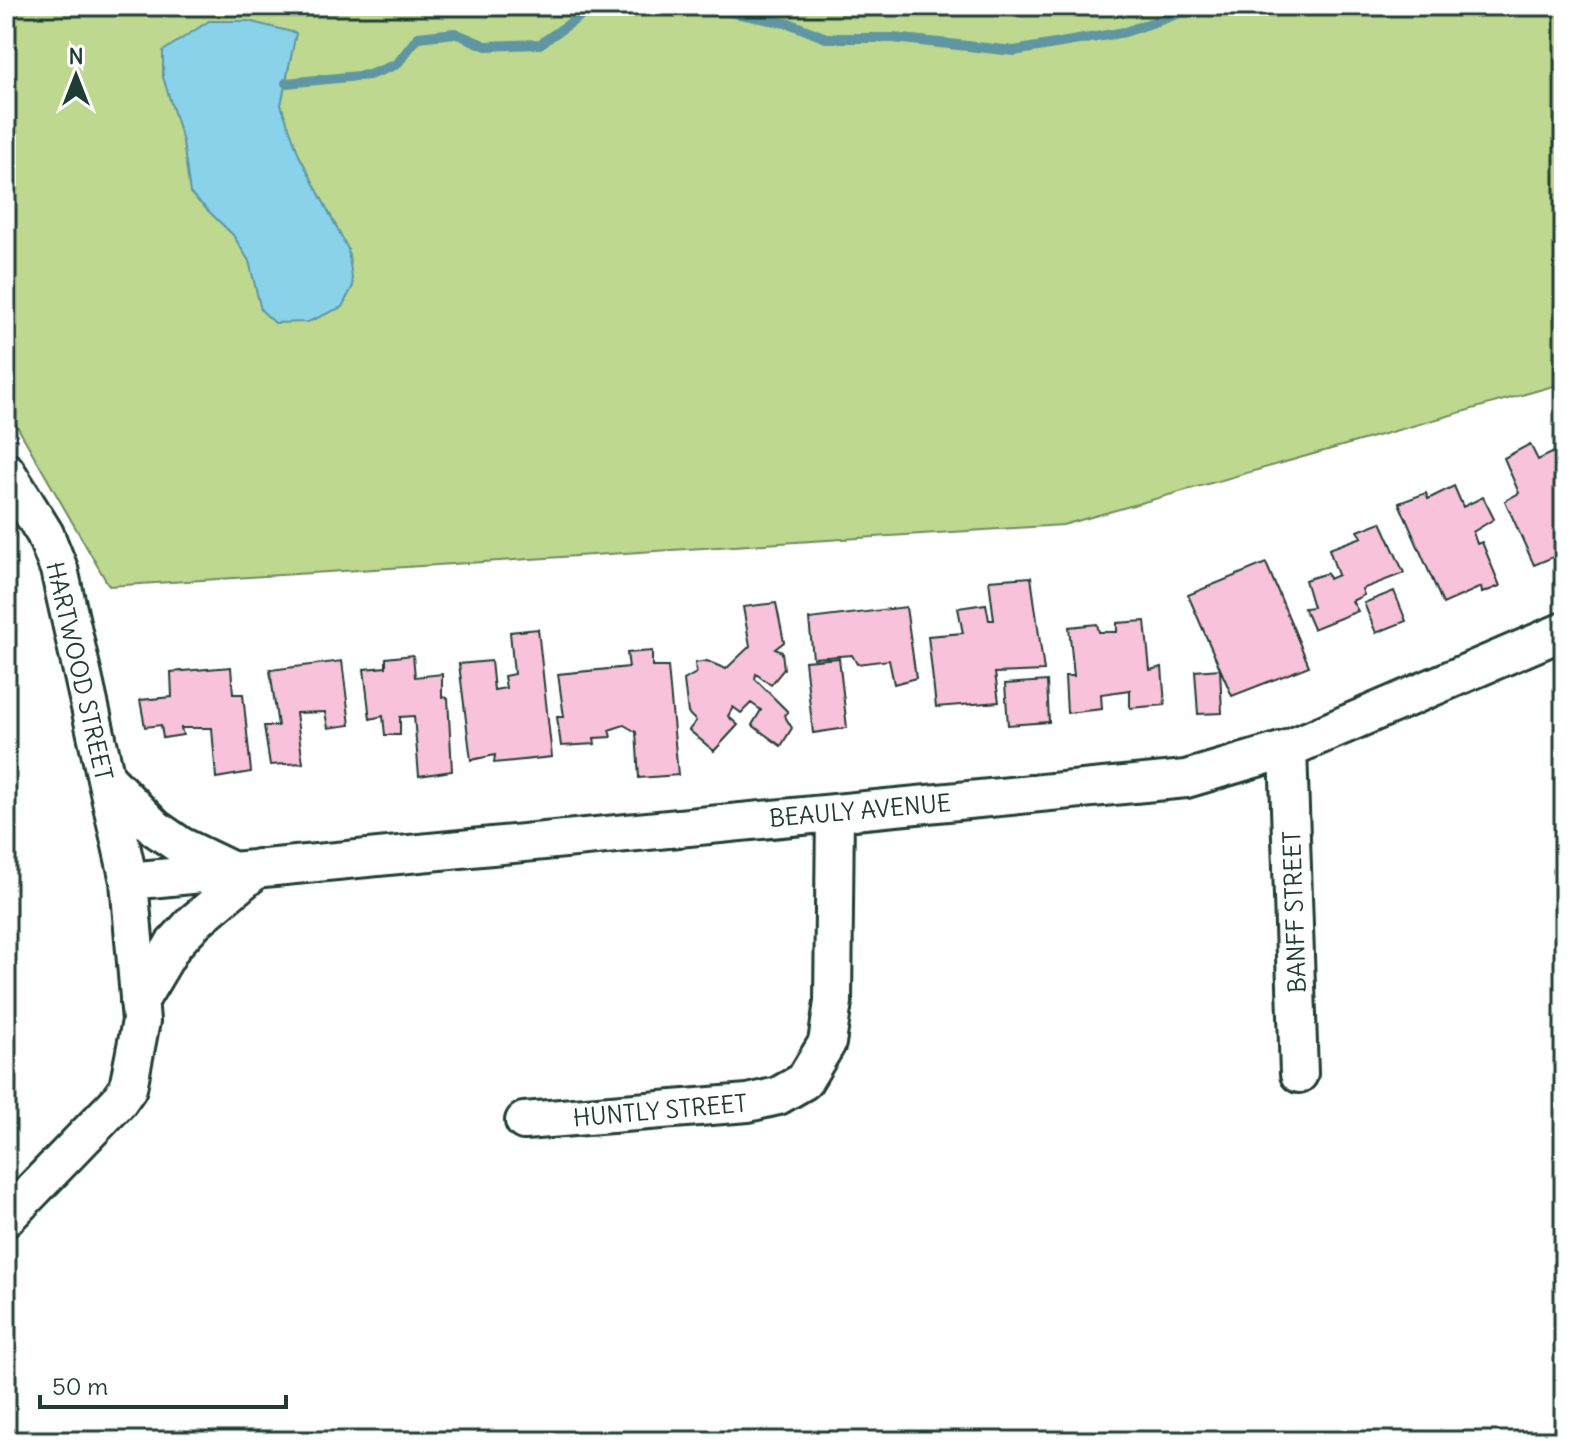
<svg xmlns="http://www.w3.org/2000/svg" width="1570" height="1447" viewBox="0 0 1570 1447" font-family="Delius,sans-serif">
<rect width="100%" height="100%" fill="#fff"/>
<filter id="ink" filterUnits="userSpaceOnUse"><feTurbulence type="fractalNoise" baseFrequency=".0125" numOctaves="2"/><feDisplacementMap in="SourceGraphic" scale="16" xChannelSelector="R" yChannelSelector="G"/><feConvolveMatrix kernelMatrix="1 2 1 2 8 2 1 2 1" color-interpolation-filters="sRGB"/></filter>
<g filter="url(#ink)">
<path fill="#bed88f" stroke="#6e8a62" stroke-width="2" d="M6 6H1564V383L1063 525 109 586 6 407Z"/>
<path fill="#89d2ea" stroke="#5f96a1" stroke-width="2" d="M209 21H248L296 33 281 105 299 155 348 249 353 286 342 307 308 322 275 323 261 310 249 261 233 235 190 193 183 142 163 77V51Z"/>
<g fill="none" stroke-linecap="round" stroke-linejoin="round">
<path stroke="#5f96a1" stroke-width="10" d="M286 83 369 75 397 64 418 37 455 33 486 46 540 44 592 8 724 11 791 24 826 38H893L1014 51 1125 32 1180 13 1291 6"/>
</g>
<path fill="#f8c2db" stroke="#1f3d34" stroke-width="2" d="M1530 444 1538 460 1556 451 1561 459 1564 457V531L1555 534 1563 553 1534 565 1505 501 1519 493 1504 458Z
M1454 486 1463 507 1483 497 1494 519 1473 532 1477 544 1482 542 1500 586 1482 593 1481 587 1443 604 1399 503 1426 493 1428 499Z
M1381 522 1404 573 1362 589 1364 595 1352 601 1358 611 1313 629 1304 608 1313 607 1305 580 1327 573 1329 579 1338 575 1329 549 1362 537 1358 531Z
M1266 563 1309 666 1232 696 1188 595Z
M1031 577 1044 671 995 673 999 702 936 707 928 636 963 633 958 608 986 604 989 620H994L989 580Z
M1394 591 1406 621 1376 633 1364 603Z
M776 603 784 642 775 649 782 652 784 669 771 685 756 674 755 679 788 712 784 715 792 728 781 746 752 725 761 710 751 703 741 713 733 707 728 716 738 725 714 751 689 730 696 721 688 713 684 680 696 673 695 663 707 661 726 669 750 646 743 607Z
M906 607 916 678 894 684 889 660 857 664 852 655 813 658 809 619Z
M1145 621 1150 670 1162 667 1165 705 1130 708V690L1101 694 1102 709 1067 713 1065 676H1074L1069 627 1097 624 1099 632H1117V623Z
M538 629 552 757 494 763 495 755 471 760 459 664 491 661 494 690 506 688 504 676 514 674 510 632Z
M652 651V667H668L678 775 639 778 636 732 624 725 609 730 611 737 594 738 595 744 561 746 557 717H564L558 674 629 667 627 653Z
M413 655 415 677 442 674V697L448 698 452 771 419 776 414 716 400 717V735H385L383 716 370 719 364 669 386 667V658Z
M839 658 847 728 813 733 805 661Z
M342 661 350 725 328 728 325 712 296 713 303 763 270 765 264 726H278L270 670Z
M231 667 233 694H243L251 772 216 778 212 728H181L183 735 163 738 161 725 145 727 140 700 172 697 171 672Z
M1220 669 1222 713 1198 714 1195 671Z
M1047 681 1049 722 1008 725 1005 684Z"/>
<g fill="none" stroke-linecap="round" stroke-linejoin="round">
<g stroke="#1f3d34" stroke-width="42">
<path id="street" d="M6 471 45 534 59 569 129 881 141 1021 128 1088 118 1102 6 1218
M1288 749 1299 1074
M107 779 155 828 181 846 233 871
M129 881 1186 779 1288 749 1564 631
M139 1002 173 945 194 922 258 868
M524 1121 748 1103 778 1096 804 1081 827 1043 833 1002 835 813"/>
</g>
<use href="#street" stroke="#fff" stroke-width="36"/>
</g>
</g>
<g text-anchor="middle" dominant-baseline="central" stroke-width="8" stroke-linejoin="round" paint-order="stroke">
<g font-size="24" fill="#1f3d34" stroke="#fff">
<text transform="translate(80 671) rotate(77)">HARTWOOD STREET</text>
<text transform="translate(860 810) rotate(-5)">BEAULY AVENUE</text>
<text transform="translate(1294 912) rotate(-92)">BANFF STREET</text>
<text transform="translate(660 1110) rotate(-5)">HUNTLY STREET</text>
</g>
</g>
<rect width="1570" height="1447" fill="none" stroke="#fff" stroke-width="32"/>
<rect x="16" y="16" width="1538" height="1415" fill="none" stroke="#1f3d34" stroke-width="3" filter="url(#ink)"/>
<g transform="translate(76 76)" stroke="#ffffff" stroke-width="6" paint-order="stroke">
<path d="M0-6L14 30L0 20L-14 30Z" fill="#1f3d34"/>
<text y="-12" font-size="22" font-weight="bold" text-anchor="middle" fill="#1f3d34">N</text>
</g>
<path d="M40 1395v12h246v-12" fill="none" stroke="#1f3d34" stroke-width="4"/>
<text x="52" y="1395" font-size="24" fill="#1f3d34" stroke="#ffffff" stroke-width="6" paint-order="stroke">50 m</text>
</svg>
